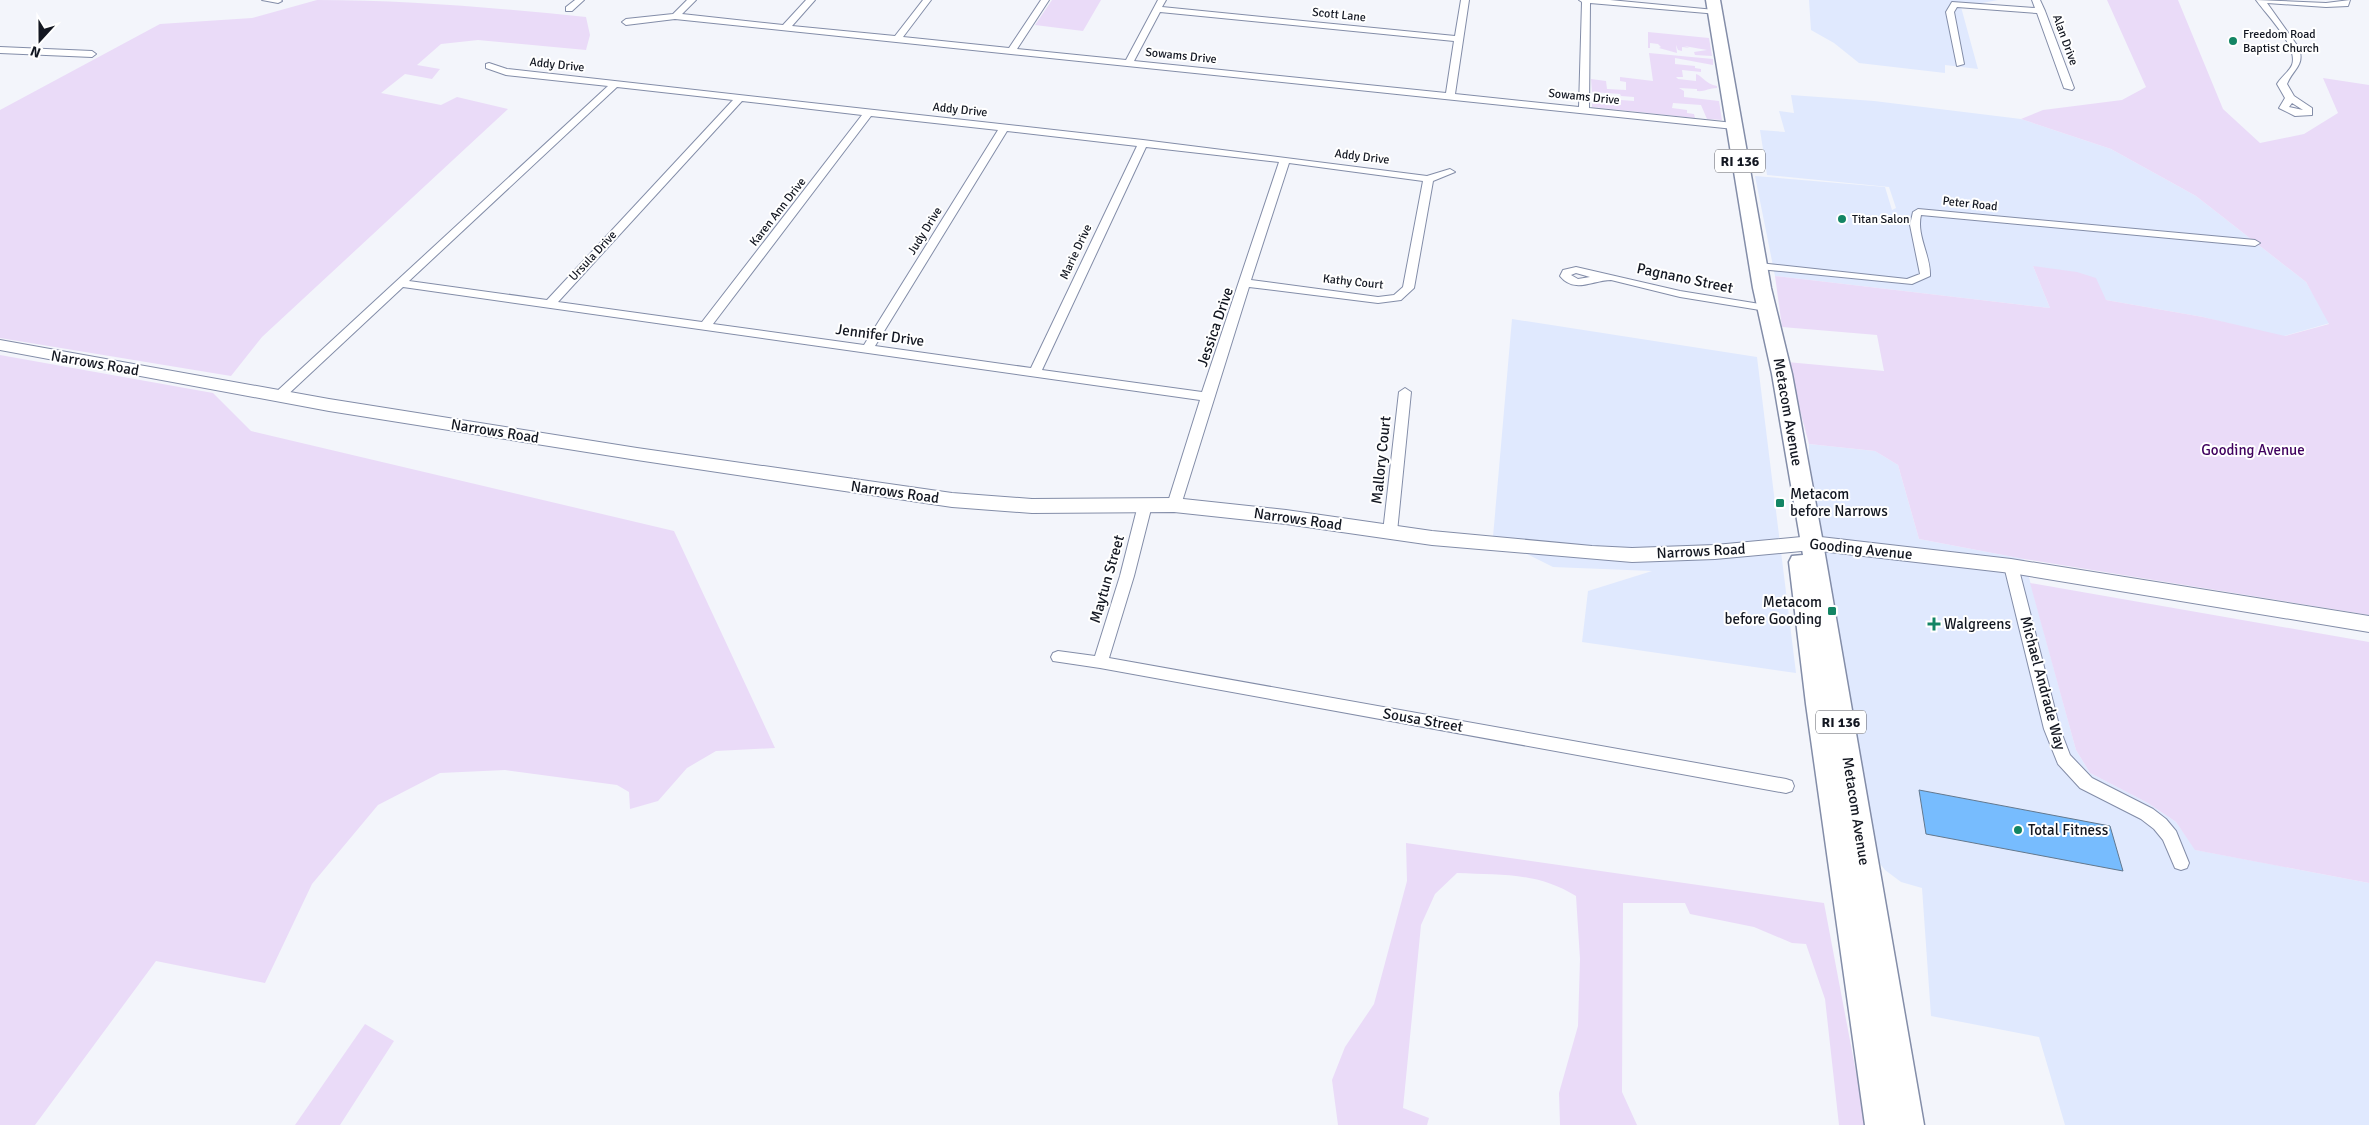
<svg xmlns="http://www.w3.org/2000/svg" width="2369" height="1125" viewBox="0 0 2369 1125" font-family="Signika,sans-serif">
<rect width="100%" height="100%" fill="#f3f5fb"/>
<path fill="#e0e9fe" d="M1809 0H1998L1961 7 1978 69 1945 65V73L1859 63 1834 43 1811 30Z
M1791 95 1874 101 2021 119 2111 149 2196 196 2306 282 2330 323 2281 337 2203 317 2106 300 2033 266 2050 308 1775 276 1755 176 1885 187 1892 210 1896 208 1889 187 1767 175 1760 130 1785 132 1779 111 1794 113Z
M1512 319 1757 357 1796 673 1582 642 1588 591 1652 571 1553 567 1493 537Z
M1809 444 1875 451 1898 465 1919 539 2024 559 2076 750 2090 773 2148 803 2176 822 2196 850 2369 883V1125H2065L2039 1037 1931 1016 1922 888 1901 882 1885 870 1874 856 1809 458Z"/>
<path fill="#eadbf8" d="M317 0C407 0 496 8 586 17L590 35 586 50 478 40 441 44 417 65 440 69 432 79 405 74 381 93 441 105 457 97 508 109 262 337 231 376 0 338V110L160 24 252 18Z
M1052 0H1101L1083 31 1035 25Z
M2107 0H2178L2223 109 2260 143 2304 134 2338 113 2323 78 2369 85V615L2024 559 1919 539 1898 465 1875 451 1809 444 1787 362 1884 371 1877 335 1782 327 1775 276 2050 308 2033 266 2077 272 2096 278 2106 300 2203 317 2285 336 2329 324 2306 282 2196 196 2111 149 2021 119 2043 110 2122 100 2146 87Z
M1648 32 1709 38 1712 56 1695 55 1694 52 1707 50 1684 46 1690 48 1682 47V51L1678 50 1676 45 1677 53 1659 48 1661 47 1658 44 1650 43V48H1648Z
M1649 53 1713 59V65L1675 58V64L1695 66V68L1701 69V72L1682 70 1683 77H1676L1678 79 1696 81V74C1703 76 1705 84 1717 86V88C1709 88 1704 92 1697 91V89L1679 88 1684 91V97L1719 101 1722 120 1707 119 1701 105 1673 103 1672 108 1687 110V113L1694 114 1695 118 1592 107V99L1608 100V104L1621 105V100L1634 101V97L1621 96 1620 94 1592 92 1591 79 1606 81 1607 89 1626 90V82L1620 81V77L1653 81Z
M0 355 213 393 251 431 674 531 775 748 716 751 687 768 658 801 630 809 629 792 617 785 505 770 440 773 378 805 312 884 265 983 156 961 35 1125H0Z
M2030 583 2369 642V883L2195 850 2176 822 2148 803 2090 773 2076 750Z
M1406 843 1824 903 1866 1125H1839L1825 999 1806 944 1792 943 1754 927 1690 914 1685 903H1623L1622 1092 1637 1125H1560L1559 1093 1578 1026 1580 959 1576 896C1537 872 1501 875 1457 873L1435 894 1421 925 1403 1108 1429 1118 1427 1125H1338L1332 1080 1345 1047 1374 1004 1407 881Z
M365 1024 394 1041 340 1125H295Z"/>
<path fill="#77bcfe" stroke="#63788e" d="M1919 790 2110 826 2123 871 1926 834Z"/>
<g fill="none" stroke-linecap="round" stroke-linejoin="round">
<g stroke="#838da8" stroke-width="2">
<path id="street" d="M262 0H281L282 1 278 3Z
M575 0H584L572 11H566V7Z
M687 0H696L682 14 783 25 806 0H815L792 26 895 36 923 0H931L903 37 1009 48 1041 0H1049L1017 49 1126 60 1158 0H1166L1162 7 1455 36 1461 0H1469L1455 94 1579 107 1582 2 1579 0H1610L1715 10 1719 12 1718 14 1590 3 1589 108 1734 123 1739 126 1734 129 675 19 626 25 622 22 626 19 673 14ZM1160 12 1454 41 1446 93 1134 61Z
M2032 0H2040L2045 11 2074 88 2072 90 2064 88 2037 13 1957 7 1954 12 1964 64 1957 66 1946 12 1952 2 2035 8Z
M2256 0 2326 3 2350 0 2348 6 2326 7 2267 3 2299 48C2305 66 2293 69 2287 84L2294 96 2312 108V115L2295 116 2279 108 2285 98 2277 84C2281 77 2289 72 2292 65 2299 47 2266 14 2256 0ZM2292 103 2303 110 2289 107Z
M0 47 92 51 96 54 92 57 0 53Z
M489 63 507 69 1143 140 1427 176 1450 169 1455 172 1433 181 1414 288 1401 300 1378 303 1249 287 1181 505 1174 510 1167 505 1200 400 403 287 283 399H275L273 396 275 393 608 86 506 75 486 68V64ZM617 87 733 100 547 300 409 281ZM742 101 862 115 702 322 558 302ZM871 116 998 130 864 345 713 324ZM1007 131 1137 146 1031 368 875 346ZM1146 147 1279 162 1202 392 1042 370ZM1289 163 1423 181 1403 287 1394 295 1378 297 1251 280Z
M1918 209 2255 240 2260 243 2255 246 1921 215C1916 235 1931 256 1930 276L1912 284 1759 269 1754 266 1759 263 1907 279 1920 274 1910 225 1913 212Z
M1576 267 1680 291 1766 305 1772 308 1766 311 1680 297 1611 280C1593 280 1575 294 1560 276L1563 270ZM1576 273 1590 277 1578 279 1571 275Z
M1405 388 1411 392 1397 532 1390 537 1383 532 1399 392Z
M1145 500 1152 505 1134 576 1109 658 1786 779 1792 781 1794 786 1792 791 1786 793 1100 668 1053 661 1051 657 1053 653 1058 651 1095 656 1120 576 1138 505Z
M2011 561 2018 566 2060 729 2070 755 2092 778 2153 809 2166 819 2176 831 2189 863 2187 868 2181 870 2175 868 2163 840 2154 829 2141 819 2080 788 2058 764 2044 729 2004 566Z"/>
</g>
<g stroke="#838da8" stroke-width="2">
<path id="secondary" d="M0 340 329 399 637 448 952 493 1032 499 1174 498 1286 510 1432 531 1592 546 1632 548 1715 545 1812 536 2011 559 2369 616V632L2011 573 1812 550 1715 559 1632 562 1432 545 1286 524 1174 512 1032 513 952 507 637 460 329 411 0 350Z"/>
</g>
<g stroke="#838da8" stroke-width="3">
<path id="primary" d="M1706 0H1720L1771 288 1792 374 1823 543 1924 1125H1865L1806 704 1789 562 1792 556 1803 555 1772 374 1753 288Z"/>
</g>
<use href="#street" fill="#fff" fill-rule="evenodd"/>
<use href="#secondary" fill="#fff" fill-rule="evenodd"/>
<use href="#primary" fill="#fff" fill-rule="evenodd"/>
</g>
<g fill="#138564" stroke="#fff" stroke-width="2">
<circle cx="2233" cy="41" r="5"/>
<circle cx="1842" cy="219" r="5"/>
<rect x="1775" y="498" width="10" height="10" rx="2.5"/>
<rect x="1827" y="606" width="10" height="10" rx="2.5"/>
<path d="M1931.5 616.5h5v5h5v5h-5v5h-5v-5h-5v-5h5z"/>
<circle cx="2018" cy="830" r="5"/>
</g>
<g text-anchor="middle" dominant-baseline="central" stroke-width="4" stroke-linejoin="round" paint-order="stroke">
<g font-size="12" fill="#131721" stroke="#fff">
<text transform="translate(1339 15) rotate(6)">Scott Lane</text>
<text transform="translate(2065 40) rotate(70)">Alan Drive</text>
<text transform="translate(1181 56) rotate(6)">Sowams Drive</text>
<text transform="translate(557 65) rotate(6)">Addy Drive</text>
<text transform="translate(1584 97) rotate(6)">Sowams Drive</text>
<text transform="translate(960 110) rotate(6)">Addy Drive</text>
<text transform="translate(1362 157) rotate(7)">Addy Drive</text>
<text transform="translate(1970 204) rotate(6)">Peter Road</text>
<text transform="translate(778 212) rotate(-52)">Karen Ann Drive</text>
<text transform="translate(925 231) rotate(-58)">Judy Drive</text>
<text transform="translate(1076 252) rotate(-65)">Marie Drive</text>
<text transform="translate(593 256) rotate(-47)">Ursula Drive</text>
<text transform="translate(1353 282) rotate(6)">Kathy Court</text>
</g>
<g font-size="12" fill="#131721" stroke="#fff" text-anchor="start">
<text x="2243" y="34">Freedom Road<tspan x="2243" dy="14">Baptist Church</tspan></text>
<text x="1852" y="219">Titan Salon</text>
</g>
<g fill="#fff" stroke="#5a5d64" stroke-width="1">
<rect x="1715" y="149.5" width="50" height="23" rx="4"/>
<rect x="1816" y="710.5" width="50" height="23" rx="4"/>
</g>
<g font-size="14" font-weight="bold" fill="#131721">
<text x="1740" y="161">RI 136</text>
<text x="1841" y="722">RI 136</text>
</g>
<g font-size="15" fill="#131721" stroke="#fff">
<text transform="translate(1685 278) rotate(12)">Pagnano Street</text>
<text transform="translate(1215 327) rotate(-71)">Jessica Drive</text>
<text transform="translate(880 335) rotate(8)">Jennifer Drive</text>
<text transform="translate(95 363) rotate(10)">Narrows Road</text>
<text transform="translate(1788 412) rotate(80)">Metacom Avenue</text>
<text transform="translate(495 431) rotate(9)">Narrows Road</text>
<text transform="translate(1381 460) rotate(-84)">Mallory Court</text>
<text transform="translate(895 492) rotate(8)">Narrows Road</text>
<text transform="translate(1298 519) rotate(8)">Narrows Road</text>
<text transform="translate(1861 549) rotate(6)">Gooding Avenue</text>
<text transform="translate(1701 551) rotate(-3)">Narrows Road</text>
<text transform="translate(1107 579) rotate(-74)">Maytun Street</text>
<text transform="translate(2043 683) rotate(75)">Michael Andrade Way</text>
<text transform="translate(1423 720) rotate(10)">Sousa Street</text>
<text transform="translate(1856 811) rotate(81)">Metacom Avenue</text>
</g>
<g font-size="15" fill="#3f005e" stroke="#fff">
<text x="2253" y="450">Gooding Avenue</text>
</g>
<g font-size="15" fill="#131721" stroke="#fff" text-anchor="start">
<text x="1790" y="494">Metacom<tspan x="1790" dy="17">before Narrows</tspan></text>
<text x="1822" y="602" text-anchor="end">Metacom<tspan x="1822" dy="17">before Gooding</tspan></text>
<text x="1944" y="624">Walgreens</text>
<text x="2028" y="830">Total Fitness</text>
</g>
</g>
<g transform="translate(40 40) rotate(201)" stroke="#ffffff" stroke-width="4" paint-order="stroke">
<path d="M0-4L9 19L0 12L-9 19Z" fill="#131721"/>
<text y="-8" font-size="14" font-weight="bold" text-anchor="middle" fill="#131721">N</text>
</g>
</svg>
